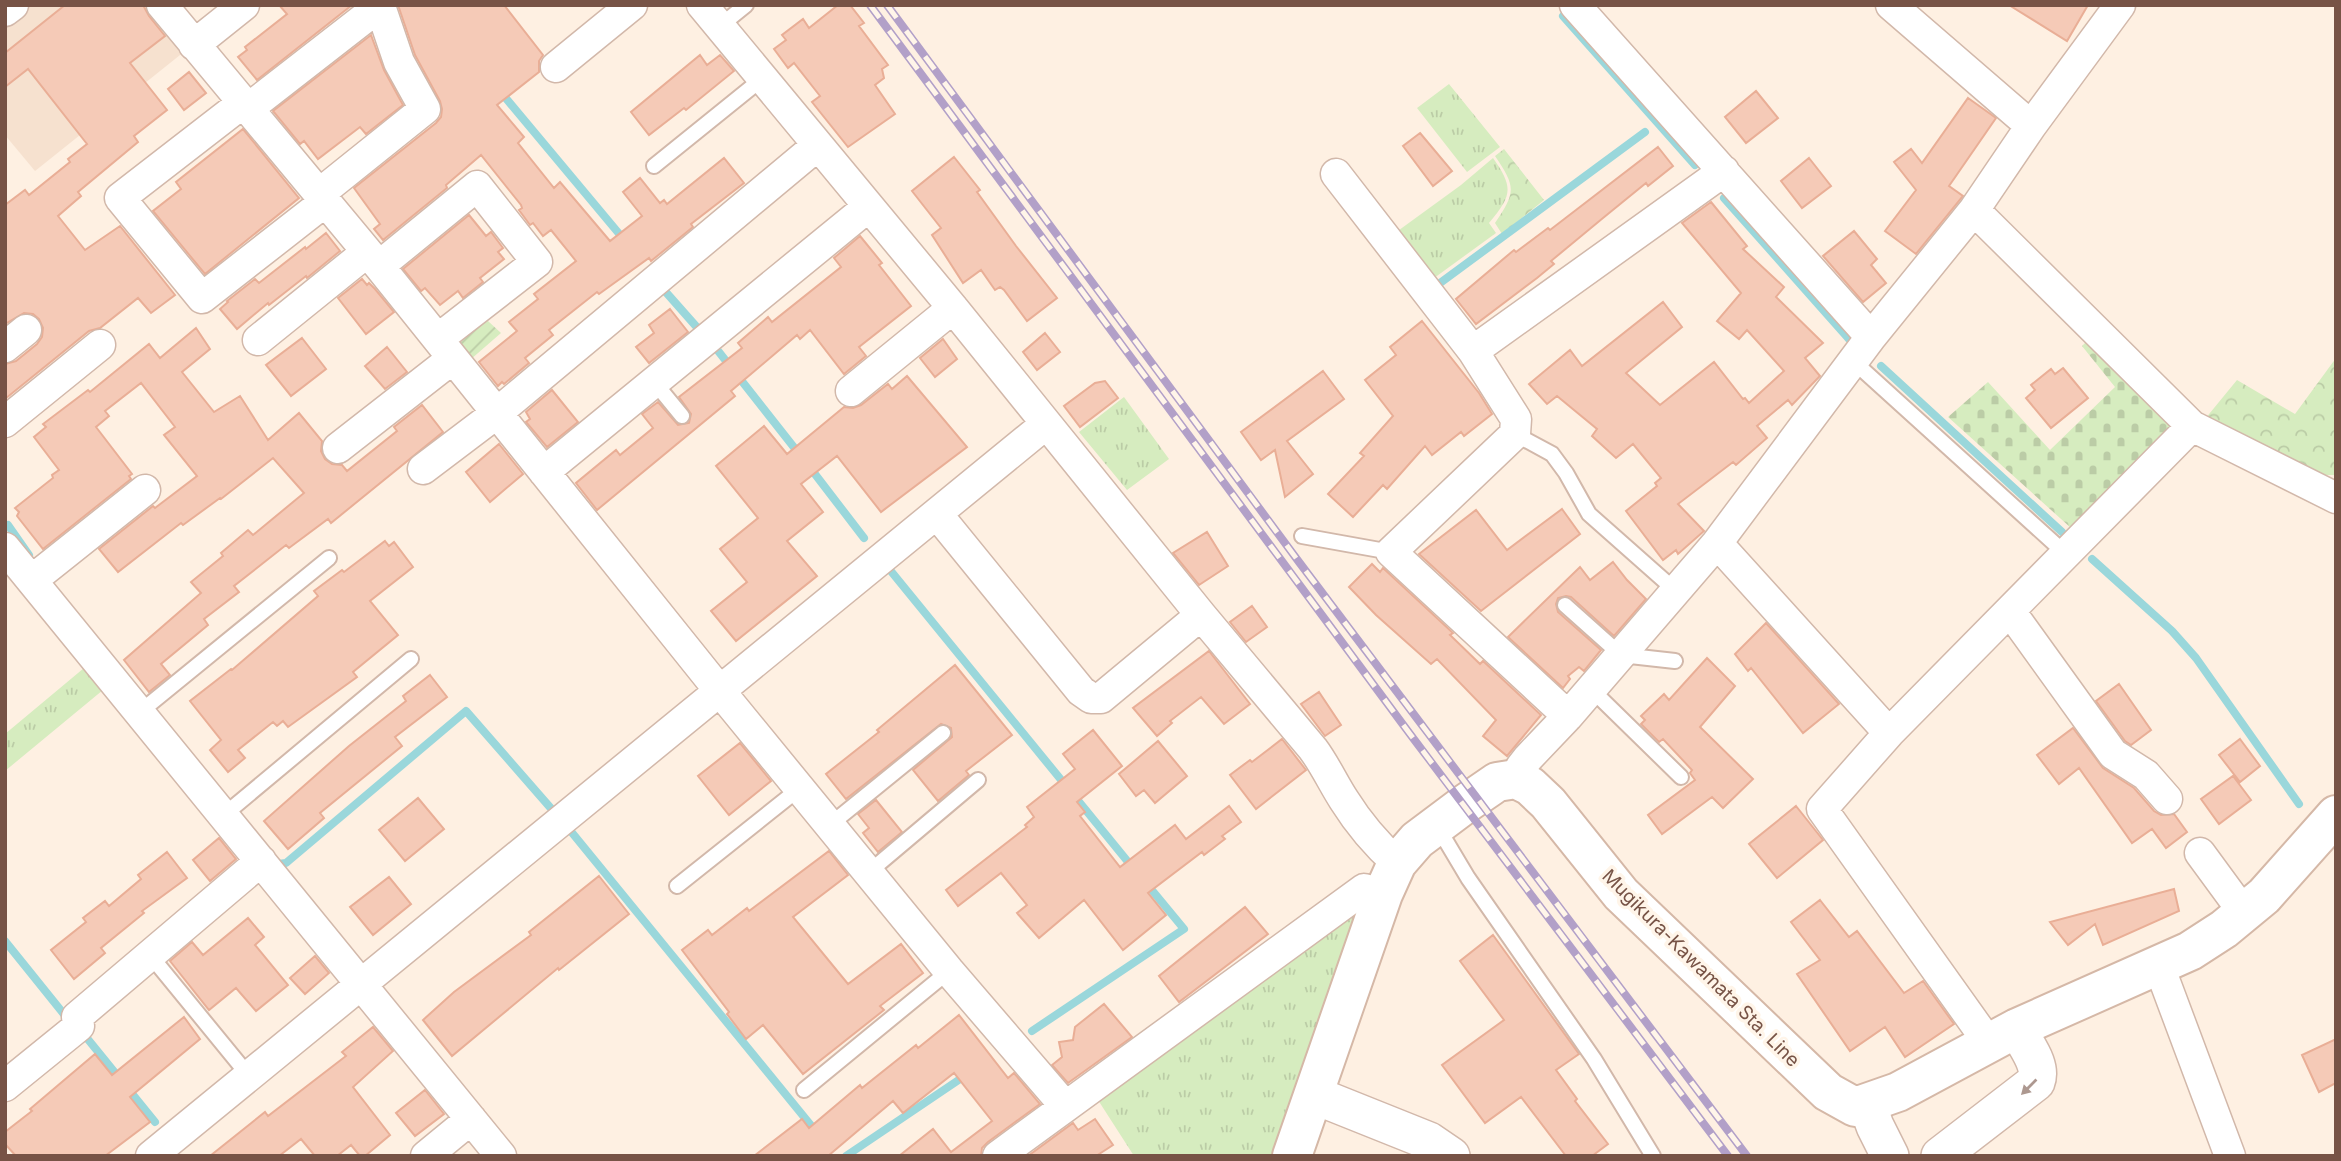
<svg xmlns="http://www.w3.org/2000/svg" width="2341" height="1161" viewBox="0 0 2341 1161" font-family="Inter,sans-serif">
<defs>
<pattern id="grass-tufts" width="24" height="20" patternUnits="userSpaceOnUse" patternTransform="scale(1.75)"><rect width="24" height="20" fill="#d6ecbf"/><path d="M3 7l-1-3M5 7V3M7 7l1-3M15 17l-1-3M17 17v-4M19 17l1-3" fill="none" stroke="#bbcca6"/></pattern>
<pattern id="forest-crowns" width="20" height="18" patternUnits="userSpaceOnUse" patternTransform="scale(1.75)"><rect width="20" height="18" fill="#d6ecbf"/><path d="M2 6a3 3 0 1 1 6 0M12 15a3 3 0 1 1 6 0" fill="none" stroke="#bbcca6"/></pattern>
<pattern id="cemetery-stones" width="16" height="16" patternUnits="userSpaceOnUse" patternTransform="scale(1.75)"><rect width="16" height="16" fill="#d6ecbf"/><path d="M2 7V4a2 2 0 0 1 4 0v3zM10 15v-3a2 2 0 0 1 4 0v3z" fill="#bbcca6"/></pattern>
<pattern id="garden-furrows" width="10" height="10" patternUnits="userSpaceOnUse" patternTransform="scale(1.75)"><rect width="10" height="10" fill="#d6ecbf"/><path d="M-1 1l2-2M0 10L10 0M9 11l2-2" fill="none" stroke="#bbcca6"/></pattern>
</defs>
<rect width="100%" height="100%" fill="#fef0e2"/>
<path fill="#f6e1cf" d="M5 5H148L185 51 35 171 5 135Z"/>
<path fill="url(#grass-tufts)" d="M1449 84 1500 147 1467 172 1417 108Z
M1493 158C1514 188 1512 195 1489 223L1496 233 1430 281 1395 233 1461 185Z
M1124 397 1169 459 1127 490 1079 432Z
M84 668 103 690 5 771V734Z
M1354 912 1364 918 1274 1156H1134L1098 1100Z"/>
<path fill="url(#forest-crowns)" d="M1504 149 1544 200 1502 234 1495 223C1516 192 1516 187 1495 156Z
M2336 358 2334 475H2319L2205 419 2237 380 2295 414Z"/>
<path fill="url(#cemetery-stones)" d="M2092 336 2181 426 2071 528 1948 417 1988 382 2050 450 2115 387 2082 346Z"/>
<path fill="url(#garden-furrows)" d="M480 320 488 321 501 333 470 360 458 345 460 336Z"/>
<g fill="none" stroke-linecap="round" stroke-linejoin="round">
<path stroke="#9ad7db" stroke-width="8" d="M1563 16 1695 165
M499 90 626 242
M1724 198 1849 339
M1436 286 1645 132
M664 290 702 333
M715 347 800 455
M1881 366 2062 532
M808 465 864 538
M8 525 29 555
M2092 559 2172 631 2196 658 2299 804
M890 570 1133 868
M278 864 286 863 466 711 569 829 818 1134
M5 941 67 1018
M1032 1031 1184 929 1146 883
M82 1032 155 1122
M846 1156 966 1075"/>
</g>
<path fill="#f5cab7" stroke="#e9ae96" stroke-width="2" d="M65 5H143L149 16 165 36 130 63 167 110 134 136 138 142 78 192 81 196 58 216 85 250 120 226 175 295 151 313 138 298 100 328 89 331 5 399V364L16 361 37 344 42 337 43 328 39 319 33 314 24 313 5 324V205L25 190 29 195 70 162 68 159 87 144 28 69 5 87V53Z
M279 5H352L257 80 238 57 247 50 245 47 287 14Z
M398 5H504L543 55 539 61V72L497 105 524 137 518 143 554 188 560 182 610 241 642 216 623 192 640 178 660 203 664 200 667 204 724 158 744 183 691 224 693 227 651 261 649 258 599 294 597 292 549 330 553 335 525 358 529 363 504 384 502 382 498 386 479 362 517 331 509 322 538 299 534 294 576 261 551 230 543 236 533 223 530 225 519 210 522 208 521 205 481 155 446 185 447 188 383 240 374 229 380 224 354 188 436 123 441 117 442 109 440 101 415 55Z
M838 5H850L864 23 859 26 888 65 882 69 884 78 875 85 895 114 848 147 812 102 820 96 794 63 788 68 774 49 786 40 782 35 803 19 809 28Z
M2009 5H2088L2067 41Z
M371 35 384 70 403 105 366 134 360 127 318 159 304 141 300 144 273 111Z
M700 55 707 65 720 55 734 71 686 110 684 108 649 135 631 112Z
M189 72 206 93 184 110 168 89Z
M1756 91 1778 118 1746 143 1725 117Z
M1968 98 1996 118 1949 186 1963 196 1916 254 1885 231 1916 190 1894 162 1911 149 1922 163Z
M243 129 299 198 205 274 153 211 181 189 176 182Z
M1420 133 1452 171 1433 186 1403 146Z
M1658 147 1673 166 1648 186 1646 183 1603 218 1551 261 1554 264 1537 278 1476 324 1456 299 1514 250 1516 252 1548 228 1550 230Z
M954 157 980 190 977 192 1016 246 1057 298 1027 321 1004 290 1000 287 995 290 981 270 963 283 932 235 941 228 912 191Z
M1809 158 1831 186 1802 208 1781 181Z
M1711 202 1747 246 1743 249 1784 287 1776 297 1823 343 1805 358 1820 376 1792 405 1788 400 1757 426 1767 438 1736 465 1733 462 1678 504 1704 531 1678 554 1676 550 1663 560 1626 511 1657 486 1655 483 1661 478 1633 444 1616 458 1592 436 1597 429 1557 396 1547 404 1529 384 1570 350 1582 366 1663 302 1682 327 1626 373 1660 405 1714 362 1743 399 1745 398 1749 403 1784 371 1747 330 1739 339 1717 321 1741 293 1682 223Z
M469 215 486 236 491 232 503 248 498 252 504 259 480 278 483 282 463 298 458 291 440 305 425 288 421 291 403 269Z
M1854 231 1877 259 1871 265 1886 283 1863 302 1823 256Z
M326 233 340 251 307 278 306 276 269 305 268 303 237 329 220 309 228 302 227 301 255 279 259 283 305 247 306 249Z
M860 236 882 263 879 265 911 306 859 347 866 356 844 374 810 330 800 339 797 335 731 391 735 396 597 510 576 483 616 450 620 455 653 428 642 414 658 402 678 425 689 423 691 414 679 397 742 348 738 343 768 317 772 322 841 267 834 258Z
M362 279 367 285 369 283 375 289 394 312 366 334 338 298Z
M670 309 688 332 649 363 636 347 654 333 649 325Z
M1422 321 1479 393 1492 414 1464 436 1461 432 1432 455 1425 446 1387 489 1383 485 1353 517 1328 494 1364 456 1360 453 1393 416 1365 380 1396 355 1390 347Z
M196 328 210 349 182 372 214 412 240 396 268 440 299 413 322 441 321 451 325 459 332 464 342 465 347 471 397 431 394 427 422 405 443 432 331 523 328 519 289 548 286 545 234 586 239 592 204 619 208 625 161 664 170 675 149 692 124 660 201 593 191 582 223 556 221 553 248 530 253 535 304 493 273 458 221 499 220 498 183 525 181 523 118 572 99 549 153 506 155 508 197 476 164 435 175 427 141 383 105 411 109 416 96 427 132 474 129 476 131 479 43 549 17 516 19 512 15 508 53 478 52 475 59 470 34 437 46 427 43 424 88 390 90 392 149 344 160 358Z
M1045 333 1060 352 1037 370 1023 352Z
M302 338 326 369 291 396 266 365Z
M943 339 957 359 935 377 920 358Z
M387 347 407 372 385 389 365 366Z
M2063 368 2088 398 2051 428 2026 398 2035 390 2031 385 2051 369 2055 374Z
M1323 371 1344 399 1287 441 1313 474 1285 497 1275 450 1261 460 1241 432Z
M907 376 967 447 881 512 837 456 801 484 823 512 787 541 817 576 736 641 711 611 747 582 720 549 758 518 716 466 764 426 787 454 844 407 853 408 861 405 888 384 892 389Z
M1105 381 1118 398 1080 427 1064 406 1095 383Z
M552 390 578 422 547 447 526 422 530 419 526 412Z
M499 444 523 474 490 502 466 472Z
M1562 509 1580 534 1481 611 1419 554 1476 510 1507 550Z
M1207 532 1228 566 1199 585 1173 553Z
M385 541 389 546 394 542 413 567 370 601 398 635 353 672 357 677 288 727 283 721 277 726 273 722 238 750 245 758 228 772 210 750 221 740 190 701 231 669 232 670 318 596 314 591 342 570 344 572Z
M1613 562 1627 580 1646 599 1614 636 1571 597 1566 596 1558 598 1556 604 1558 612 1601 650 1584 671 1579 667 1568 676 1570 679 1563 688 1508 637 1580 567 1590 580Z
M1372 564 1380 572 1383 568 1453 633 1450 635 1480 664 1483 661 1541 715 1507 756 1483 736 1496 720 1437 659 1431 664 1376 615 1349 587Z
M1252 606 1267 627 1246 642 1230 622Z
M1766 623 1839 704 1803 733 1751 668 1748 671 1735 654Z
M1209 651 1250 704 1224 724 1201 697 1170 721 1172 723 1157 736 1133 708Z
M1707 658 1735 686 1700 727 1753 779 1723 808 1712 797 1662 834 1648 815 1695 780 1690 773 1692 770 1663 739 1659 742 1641 724 1645 720 1641 716 1664 694 1669 700Z
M955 665 1012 735 966 771 969 775 938 801 913 770 952 737 951 728 941 724 846 799 826 774 879 732 877 730Z
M430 675 447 697 395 737 402 746 320 813 324 818 288 849 264 821 349 746 406 701 403 696Z
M2119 684 2151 730 2131 745 2125 741 2096 701Z
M1319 692 1341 725 1325 736 1301 704Z
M2073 728 2103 768 2134 788 2154 811 2161 815 2174 814 2187 832 2166 848 2152 829 2132 843 2079 768 2059 784 2037 755Z
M1093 730 1122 766 1077 802 1085 812 1080 816 1120 867 1175 825 1186 839 1229 806 1241 822 1222 836 1225 839 1204 855 1202 852 1148 893 1166 915 1123 950 1084 900 1039 938 1017 913 1027 905 1001 873 958 906 946 890 1027 827 1025 825 1034 817 1027 807 1075 769 1063 754Z
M1282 739 1306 770 1256 809 1230 775 1250 760 1252 762Z
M2240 739 2260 766 2240 782 2219 755Z
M1158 741 1187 776 1155 803 1144 790 1136 796 1119 774Z
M740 743 771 781 729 815 698 776Z
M2233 776 2251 800 2219 824 2201 799Z
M418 798 444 829 405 861 379 830Z
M876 800 902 832 878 852 863 833 869 828 858 814Z
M1796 806 1823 840 1777 878 1749 844Z
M219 838 236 859 210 881 193 860Z
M829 851 848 875 793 917 848 984 901 944 923 973 880 1006 884 1010 803 1074 763 1025 746 1039 727 1014 729 1012 682 950 708 930 712 935 747 908 749 911Z
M167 852 187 878 142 911 144 913 101 948 105 953 74 979 51 950 86 922 83 918 105 901 109 906 141 879 138 875Z
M599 876 629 914 559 970 558 968 452 1056 423 1020 454 992 531 935 529 932Z
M389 877 411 904 373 935 350 907Z
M2174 889 2179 911 2103 945 2095 924 2068 945 2050 922Z
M1820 900 1849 937 1857 931 1904 993 1923 981 1954 1024 1905 1057 1885 1027 1850 1051 1797 974 1820 960 1791 922Z
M1245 907 1268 934 1179 1002 1159 976Z
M248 918 264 937 255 945 288 985 256 1011 236 988 209 1010 170 961 192 942 203 955Z
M1493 935 1579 1054 1556 1070 1577 1099 1575 1101 1608 1144 1592 1156H1566L1521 1097 1485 1123 1442 1065 1504 1020 1460 961Z
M315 956 329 973 305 994 290 978Z
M1104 1004 1132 1037 1068 1083 1052 1065 1062 1057 1059 1042 1073 1040 1075 1027Z
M959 1015 1008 1078 1014 1073 1040 1104 988 1142 982 1148 981 1156H899L933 1129 951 1152 992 1121 954 1073 903 1113 893 1101 828 1156H754L802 1119 809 1128 860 1085 862 1088 916 1045 918 1048Z
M184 1017 200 1039 130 1097 150 1122 105 1156H16L5 1144V1132L32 1111 30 1109 95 1054 112 1075Z
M373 1027 393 1051 353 1087 390 1135 365 1156H360L351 1145 337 1156H315L301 1139 279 1156H210L265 1112 268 1116 346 1056 342 1052Z
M2336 1039V1083L2319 1092 2302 1055Z
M425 1090 444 1114 415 1136 396 1113Z
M1095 1119 1113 1145 1096 1156H1028L1073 1123 1078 1130Z"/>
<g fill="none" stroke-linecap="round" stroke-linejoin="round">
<g stroke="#d2b8aa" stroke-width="18">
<path id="service" d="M720 26 746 5
M654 166 763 78
M1853 361 2066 554
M655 383 682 416
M1515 434 1552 454 1566 473 1589 514 1676 591
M1302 536 1391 552
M1565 605 1621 655 1675 661
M1591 689 1681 777
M140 712 329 558
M224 815 411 659
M831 824 943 733
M1437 826 1468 878 1594 1059 1653 1156
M869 872 978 780
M677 886 800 788
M150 955 240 1065
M804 1090 949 971"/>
</g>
<g stroke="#d2b8aa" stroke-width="33">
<path id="minor" d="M162 5 379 266 719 690 949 971 1065 1106
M702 5 953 308 1201 615 1313 749C1325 765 1333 783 1344 800 1359 824 1376 844 1397 863
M1575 5 1871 337
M1891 5 2031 126
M5 11 13 5
M194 45 244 5
M556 67 632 5
M244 102 120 198 202 298 326 201
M249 108 380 6 399 62 425 109 319 194
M1336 174 1473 351 1516 419 1515 434 1391 552 1568 716
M1974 210 2192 426 2336 498
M379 266 477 186 537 262 438 339
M258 340 367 252
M5 347 26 330
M1473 351 1724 171
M851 391 953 308
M5 422 100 345
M338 448 452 359
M423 469 497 413 818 145
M544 472 868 207
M937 514 1081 691 1091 698H1101L1201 615
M1717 543 1889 733
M5 548 501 1156
M32 580 145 490
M2010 611 2113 754 2146 775 2167 799
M1516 779 1521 767 1528 758 1568 716 1717 543 1871 337 1974 210 2031 126 2120 5
M2200 853 2244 913
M2159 966 2230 1156
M77 1017 261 861
M1988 1042 1822 809 1889 733 2192 426
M5 1086 79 1026
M151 1156 1046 424
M426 1156 471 1119
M998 1156 1364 889 1383 894"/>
</g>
<g stroke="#d2b8aa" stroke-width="40">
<path id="tertiary" d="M1314 1095 1429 1141 1451 1156
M1867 1104 1875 1126 1890 1156
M1940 1156 2036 1082C2043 1064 2024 1044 2017 1028"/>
</g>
<g stroke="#d5b8a7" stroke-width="42">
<path id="secondary" d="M1292 1156 1383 894 1397 863 1417 840 1465 804 1497 782 1516 779 1530 786 1548 803 1621 894 1828 1092 1855 1107 1898 1092 2017 1028 2190 951 2224 929 2264 896 2336 815"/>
</g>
<use href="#service" stroke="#fff" stroke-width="14"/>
<use href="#minor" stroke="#fff" stroke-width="30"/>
<use href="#tertiary" stroke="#fff" stroke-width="37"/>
<use href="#secondary" stroke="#fff" stroke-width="38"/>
<g stroke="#b2a0c8" stroke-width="8">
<path id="rail" d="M870 5 1410 734 1728 1156
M887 5 1299 562 1747 1156"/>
</g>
<use href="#rail" stroke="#fff5e9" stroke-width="5" stroke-dasharray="16" stroke-linecap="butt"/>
</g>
<defs><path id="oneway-solid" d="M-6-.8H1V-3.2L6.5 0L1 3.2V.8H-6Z" transform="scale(1.75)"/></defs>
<use fill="#ad9890" href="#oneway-solid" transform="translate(2029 1087) rotate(135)"/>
<g text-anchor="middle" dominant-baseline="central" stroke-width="7" stroke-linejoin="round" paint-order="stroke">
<g font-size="19" fill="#775346" stroke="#fff5e9">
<text transform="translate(1701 968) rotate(45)">Mugikura-Kawamata Sta. Line</text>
</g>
</g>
<rect width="2341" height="1161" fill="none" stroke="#775346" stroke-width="14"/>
</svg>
